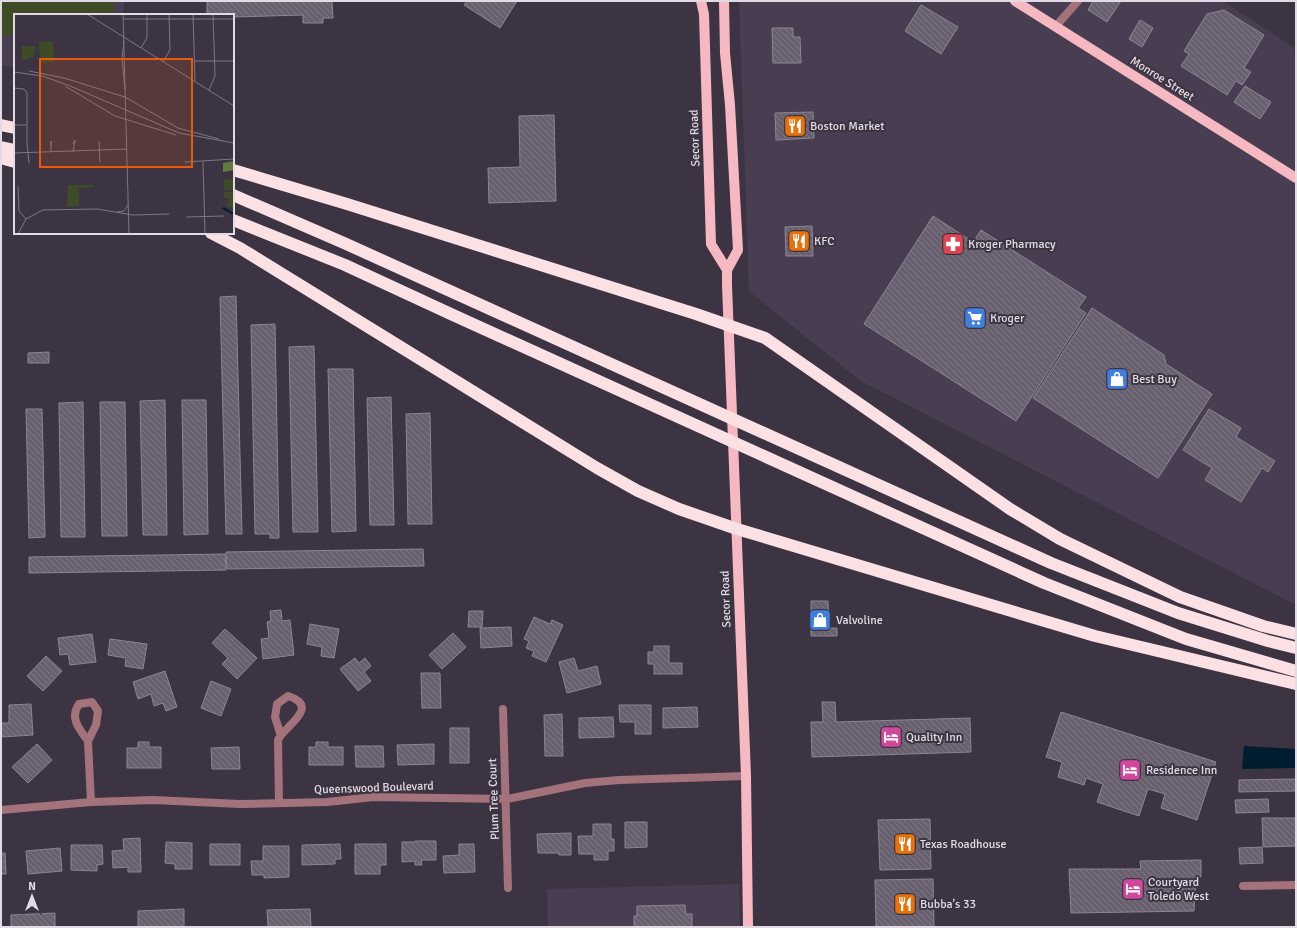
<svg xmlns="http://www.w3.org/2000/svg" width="1297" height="928" viewBox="0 0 1297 928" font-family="Signika,sans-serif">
<defs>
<pattern id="building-back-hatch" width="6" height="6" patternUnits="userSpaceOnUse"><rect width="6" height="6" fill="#68606e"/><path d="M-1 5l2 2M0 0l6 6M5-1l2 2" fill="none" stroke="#7d7683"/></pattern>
</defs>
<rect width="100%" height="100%" fill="#3c3442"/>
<path fill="#493e51" d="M1 1H124L123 15H15V67L1 66Z
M739 1H1223L1296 49V605L861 381 749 291Z
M739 884 740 927H548L547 889Z"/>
<path fill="#3e4c26" d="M1 1H114V15H15V34L1 35Z"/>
<path fill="#001e2f" d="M1244 746 1296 749V768L1242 769Z"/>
<path fill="url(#building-back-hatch)" stroke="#8e8594" d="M207 1H332L333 18H323V23H303V15L233 17V15H207Z
M467 1H517L500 28 464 5Z
M1093 1H1121L1107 22 1088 10Z
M921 5 958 27 941 54 905 31Z
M1224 10 1264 35 1244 68 1251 72 1242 85 1236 81 1227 95 1181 66 1189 54 1184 51 1207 14Z
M1140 20 1153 28 1142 47 1129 39Z
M772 28H793V37H800L801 63H773Z
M1245 86 1271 102 1260 119 1234 102Z
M813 112 814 138 776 140 775 113Z
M554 115 556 201 489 203 488 168 520 167 519 116Z
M933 216 973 242 981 230 1086 297 1078 308 1086 313 1016 421 864 324Z
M812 226 813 256H786L785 227Z
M236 296 242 534H226L220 297Z
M1092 308 1164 355 1166 364 1212 394 1158 478 1033 398Z
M275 324 279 538H270V534H255L251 325Z
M314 346 318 532H293L289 347Z
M49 352V363H28V353Z
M328 369H353L356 531 332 532Z
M391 397 394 525H370L367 398Z
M165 400 167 535H143L140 401Z
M182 400H206L208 534 184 535Z
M83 402 85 537H61L59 403Z
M100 402H125L127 536H102Z
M26 409H42L45 537 29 538Z
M1209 409 1241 428 1236 437 1275 461 1268 472 1262 468 1241 502 1205 480 1212 468 1183 450Z
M430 413 432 524H408L406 414Z
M423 549 424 566 227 569 226 552Z
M225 554 226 570 29 573V557Z
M811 601H828L829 628H837V636H811Z
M281 610 282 621 290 620 294 655 263 659 261 639 269 638 267 622 271 621 270 611Z
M469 611H483L482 627H468Z
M534 617 550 624 552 620 563 625 546 662 532 656 534 651 526 648 529 641 524 639Z
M310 624 339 629 334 658 321 656 322 647 307 644Z
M511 627 512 646 481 648 480 628Z
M225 629 257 658 237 679 222 664 228 658 212 643Z
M453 633 466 647 442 669 429 655Z
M92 634 96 662 70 665 68 654 60 655 58 638Z
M110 639 147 644 143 669 125 666 126 658 108 655Z
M654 646H669V663H682V674H654V664H648V652H654Z
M46 656 62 671 43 691 27 676Z
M355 658 359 663 365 658 371 666 364 672 371 681 358 691 340 669Z
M574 658 578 671 597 666 601 684 567 693 559 662Z
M165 671 177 707 166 711 163 703 154 706 151 694 138 699 133 682Z
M421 673H440L441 708H422Z
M211 681 231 689 221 716 201 708Z
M822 702H835L836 722 970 718 971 752 812 757 811 722H823Z
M31 704 33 735 1 737V723H9V705Z
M619 705H651V734H635V722H620Z
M697 707 698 727 663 728V708Z
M1061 712 1216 762 1197 820 1161 808 1165 794 1148 789 1139 816 1097 802 1103 784 1086 778 1084 785 1058 777 1062 762 1046 757Z
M562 714 563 756H545L544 715Z
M613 717 614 737 579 738V718Z
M450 728H469V763H450Z
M138 742H149V747H161V768H127V748H138Z
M316 742H328V747H343V765H309V747H316Z
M37 744 52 760 28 783 12 767Z
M434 744V764L398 765 397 745Z
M355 746H383L384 767H356Z
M239 747 240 769H212L211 748Z
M1296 779V791L1239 792V780Z
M1268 799 1269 812 1236 813 1235 800Z
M1262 818H1296V846L1263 847Z
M930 819 931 869 880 870 878 820Z
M625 822H647V847L625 848Z
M593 824H611V839H614V851H608V860H594V854H579L578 836H593Z
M571 833V855H559V853H538L537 834Z
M140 838 141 872H128V867L113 868 112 851 124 850 123 839Z
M415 841H436V860H421L422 865H415V861L402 862V842H415Z
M166 842 192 843V869H175V864L165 863Z
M210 844H240V865H210Z
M340 844 341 859H335V864L302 865V845Z
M355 844H386V865H380V874H355Z
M459 844H474L475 872 444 873 443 856 459 855Z
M71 845H102L103 864 97 865V871L71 870Z
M263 846H289V877L264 878V875H252L251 861H263Z
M1262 847 1263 863 1240 864 1239 848Z
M60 848 62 871 28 874 26 851Z
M1 853H5L6 874H1Z
M1201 860V877H1196L1194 911 1071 913 1069 869H1141L1140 861Z
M933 879 934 927H876L875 880Z
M685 905 686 914H692V927H620H634V916H637V906Z
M184 909V927H138V911Z
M310 909 311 927H268L267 910Z
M55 913V927H11V915Z"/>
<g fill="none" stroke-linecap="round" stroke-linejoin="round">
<path stroke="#a4727a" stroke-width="8" d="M1055 27 1078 1
M503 709 508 888
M88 741C80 730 69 718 79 704L92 702 98 711 96 725 88 741 91 802
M279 803 278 740C283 727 322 707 288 696L277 704 275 717 280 733
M1 810 91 802 153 800 240 804 327 802 374 797 507 799 585 783 619 780 746 776
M1243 886 1296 885"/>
<path stroke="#f7b9c1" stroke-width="10" d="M701 1 704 14 711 244 727 270
M724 1 725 53 730 105 738 250 727 270V285L746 776 748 927
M1015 1 1296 178"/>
<path stroke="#fbe1e4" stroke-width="12" d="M1 125 15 128
M1 147 15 150
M1 158 15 162
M233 170 347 204 696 314 765 338 1010 509 1060 539 1180 597 1263 626 1296 634
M233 195 344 243 1051 563 1178 613 1268 641 1296 648
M233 220 345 265 453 315 1044 583 1186 639 1296 671
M211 233 240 248 597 468 638 491 679 509 737 529 1095 636 1296 684"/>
</g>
<defs>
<g id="restaurant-square" transform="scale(1.15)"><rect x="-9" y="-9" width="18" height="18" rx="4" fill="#e8710a" stroke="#3c3442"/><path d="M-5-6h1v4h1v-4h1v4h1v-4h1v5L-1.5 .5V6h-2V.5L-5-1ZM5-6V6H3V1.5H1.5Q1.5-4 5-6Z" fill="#fff"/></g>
<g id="pharmacy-square" transform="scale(1.15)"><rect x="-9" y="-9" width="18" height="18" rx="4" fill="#e0444e" stroke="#3c3442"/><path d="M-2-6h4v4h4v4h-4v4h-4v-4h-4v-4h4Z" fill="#fff"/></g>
<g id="supermarket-square" transform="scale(1.15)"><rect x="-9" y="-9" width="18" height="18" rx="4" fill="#3f7fe0" stroke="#3c3442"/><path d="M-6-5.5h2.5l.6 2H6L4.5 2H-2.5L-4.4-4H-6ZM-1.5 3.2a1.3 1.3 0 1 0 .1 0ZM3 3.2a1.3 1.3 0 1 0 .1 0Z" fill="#fff"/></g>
<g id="shop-square" transform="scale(1.15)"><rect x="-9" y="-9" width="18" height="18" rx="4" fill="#3f7fe0" stroke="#3c3442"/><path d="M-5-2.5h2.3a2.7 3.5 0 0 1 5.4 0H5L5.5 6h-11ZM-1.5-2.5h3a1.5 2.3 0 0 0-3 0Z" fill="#fff"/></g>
<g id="hotel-square" transform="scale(1.15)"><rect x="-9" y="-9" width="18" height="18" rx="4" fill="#d1479c" stroke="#3c3442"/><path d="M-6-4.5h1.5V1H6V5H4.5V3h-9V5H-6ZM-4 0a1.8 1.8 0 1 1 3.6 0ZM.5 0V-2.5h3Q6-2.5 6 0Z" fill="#fff"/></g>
</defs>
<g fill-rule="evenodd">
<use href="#restaurant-square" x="795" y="126"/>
<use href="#restaurant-square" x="799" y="241"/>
<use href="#pharmacy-square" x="953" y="244"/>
<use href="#supermarket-square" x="975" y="318"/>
<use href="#shop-square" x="1117" y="379"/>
<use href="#shop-square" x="820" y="620"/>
<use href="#hotel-square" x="891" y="737"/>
<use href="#hotel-square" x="1130" y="770"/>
<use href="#restaurant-square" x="905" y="844"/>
<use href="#hotel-square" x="1133" y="889"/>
<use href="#restaurant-square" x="905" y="904"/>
</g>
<g text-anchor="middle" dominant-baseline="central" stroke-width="4" stroke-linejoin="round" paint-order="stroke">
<g font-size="12" fill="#e0dbe4" stroke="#3c3442">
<text transform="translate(1162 79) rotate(32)">Monroe Street</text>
<text transform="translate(695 138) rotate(-92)">Secor Road</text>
<text transform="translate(726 599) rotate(-92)">Secor Road</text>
<text transform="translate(374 788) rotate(-2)">Queenswood Boulevard</text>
<text transform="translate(494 799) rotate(-92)">Plum Tree Court</text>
</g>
<g font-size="12" fill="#e0dbe4" stroke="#3c3442" text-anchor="start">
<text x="810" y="126">Boston Market</text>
<text x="814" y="241">KFC</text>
<text x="968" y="244">Kroger Pharmacy</text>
<text x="990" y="318">Kroger</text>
<text x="1132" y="379">Best Buy</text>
<text x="836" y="620">Valvoline</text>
<text x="906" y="737">Quality Inn</text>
<text x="1146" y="770">Residence Inn</text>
<text x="920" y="844">Texas Roadhouse</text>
<text x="1148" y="882">Courtyard<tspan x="1148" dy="14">Toledo West</tspan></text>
<text x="920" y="904">Bubba's 33</text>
</g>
</g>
<g transform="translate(14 14)">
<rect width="220" height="220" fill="#3c3442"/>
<path d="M54 171H80V173L65 174V192L53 193Z" fill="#3e4c26"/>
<path d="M220 147V156L209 158V149Z" fill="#657a43"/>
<path d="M25 28H39L40 48 26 49ZM22 32 19 43 8 47V32ZM210 165 220 166V177L210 176ZM210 178H220V193H213L215 184H210Z" fill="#3e4c26"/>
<path fill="none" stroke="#001e2f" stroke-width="2" d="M209 194 220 200"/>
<path fill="none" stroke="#7e7783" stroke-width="1" d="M73 0 220 92M109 0 115 220M179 0 181 67M109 5H220M110 27 108 44 111 76M127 34 133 24V0M181 47H220M149 48 156 36 155 0M15 57 50 64 111 83 164 114 205 125M0 58 28 62 54 71 165 119 220 129M51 72 101 102 162 121M0 74 10 75 13 79V130L15 149M195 76 201 62 199 0M0 111H13M85 127 86 148M37 131V127V138M59 138 61 126 59 130M0 139 113 135M171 148 220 145M189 148 191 220M4 172 5 197 12 205M103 198 110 197 114 191M172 203 210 202M4 220 12 205 29 196 83 195 119 201 155 200"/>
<path fill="#e8590c" fill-opacity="0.15" stroke="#e8590c" stroke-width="2" d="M26 45H178V153H26Z"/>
<rect width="220" height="220" fill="none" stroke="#e0dbe4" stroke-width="2"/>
</g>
<rect width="1297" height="928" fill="none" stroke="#e0dbe4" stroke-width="4"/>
<g transform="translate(32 896)" stroke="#3c3442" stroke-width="3" paint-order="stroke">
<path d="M0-3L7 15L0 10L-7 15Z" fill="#e0dbe4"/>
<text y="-6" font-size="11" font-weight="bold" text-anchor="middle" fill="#e0dbe4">N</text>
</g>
</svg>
